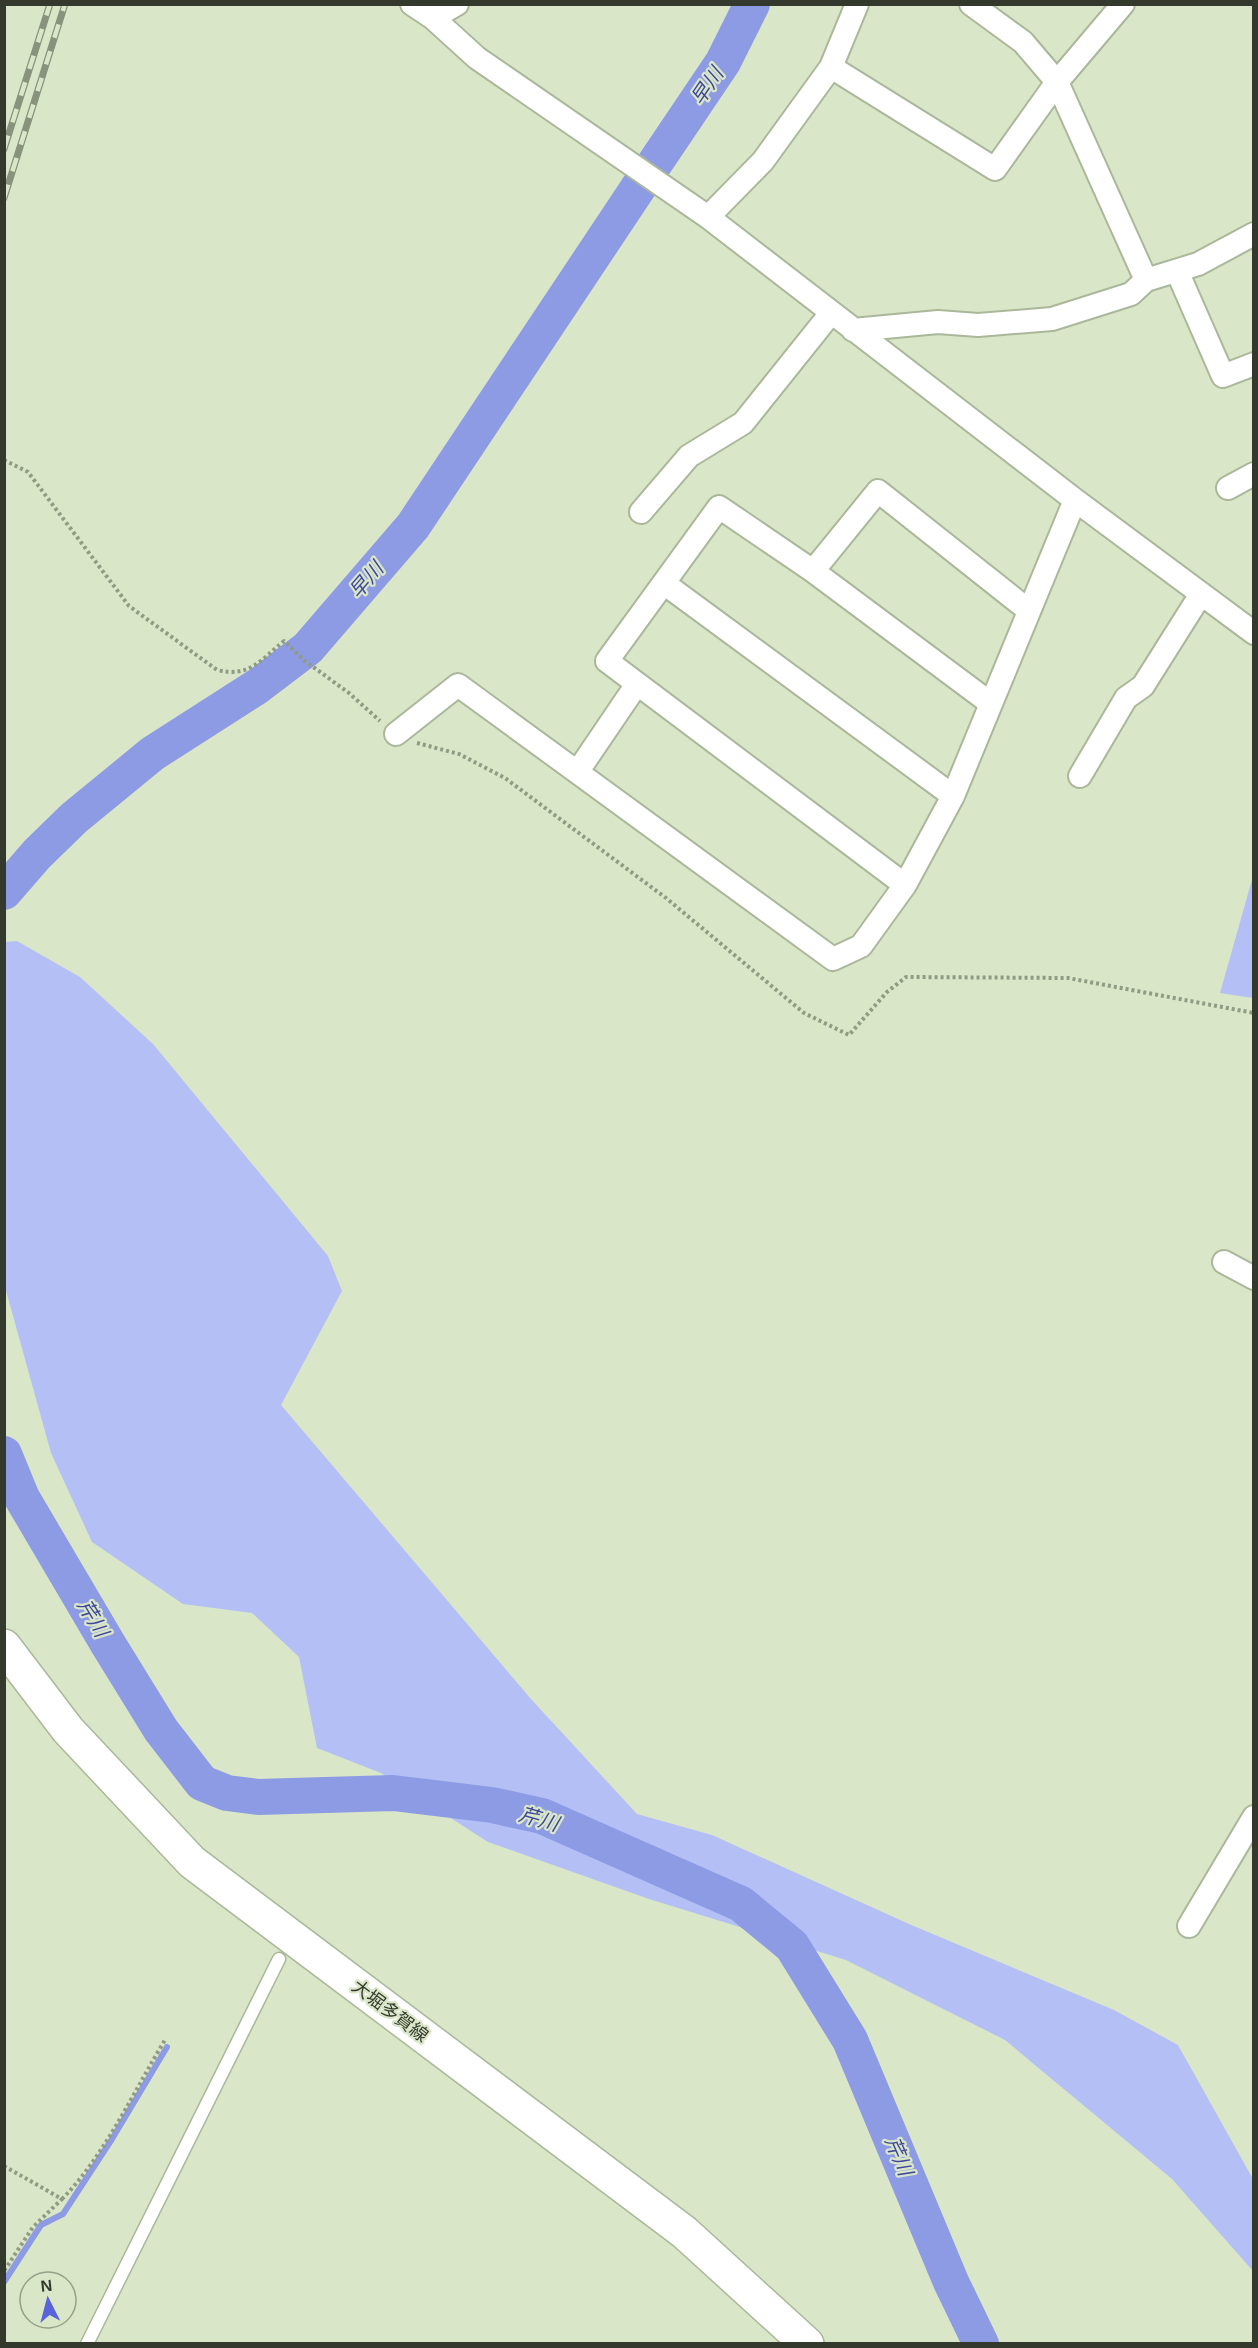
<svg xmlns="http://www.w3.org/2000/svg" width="1258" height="2348" viewBox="0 0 1258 2348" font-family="Arial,'Noto Sans JP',sans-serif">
<rect width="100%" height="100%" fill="#d9e6c8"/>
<path fill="#b4c0f5" d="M1253 876V998L1220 993Z
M17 941 80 977 153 1044 328 1256 342 1291 281 1405 531 1699 637 1814 712 1835 909 1924 1114 2010 1178 2045 1253 2179V2271L1172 2179 1005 2040 846 1960 649 1899 488 1842 381 1773 317 1748 299 1657 252 1613 183 1604 92 1542 51 1453 5 1287 4 942Z"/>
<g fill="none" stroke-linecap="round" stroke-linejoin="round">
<path stroke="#8d9be4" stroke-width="6" d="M4 2282 41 2225 63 2214 112 2139 167 2047"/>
<path stroke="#8d9be4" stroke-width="36" d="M655 163 723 62 752 4
M4 892 37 854 74 818 152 754 258 686 308 648 413 526 640 185
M4 1454 22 1498 108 1644 161 1730 202 1783 227 1793 258 1797 393 1793 492 1805 542 1816 741 1904 792 1946 850 2040 951 2282 981 2344"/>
<g stroke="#abb79a" stroke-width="15">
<path id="lane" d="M87 2344 279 1959"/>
</g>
<g stroke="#abb79a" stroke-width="26">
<path id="street" d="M412 4 433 18 477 58 708 217 1075 500 1254 633
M971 4 1023 42 1057 82 1146 280
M433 18 457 4
M831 67 995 169 1057 82 1123 4
M708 217 763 161 831 67 857 4
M1177 271 1223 376 1254 364
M853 330 938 322 978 325 1052 319 1131 294 1146 280 1198 264 1254 234
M1228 488 1254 474
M641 512 689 456 743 423 831 313
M813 571 878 491 1028 610
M665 584 953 796
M396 734 458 685 833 959 861 946 905 885 953 796 1075 500
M578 771 637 684
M1080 776 1126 698 1143 686 1201 594
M905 885 607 661 719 507 813 571 990 703
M1224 1262 1254 1278
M1189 1926 1254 1817"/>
</g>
<g stroke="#abb79a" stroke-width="36">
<path id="secondary" d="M4 1646 68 1730 192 1862 684 2232 807 2344"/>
</g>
<path stroke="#919b84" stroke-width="4" stroke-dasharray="3 3" stroke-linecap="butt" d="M4 460 28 472 129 606 217 670C249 678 261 660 284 641L305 661 349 693 380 721
M417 743 459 754 505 778 666 898 804 1013 849 1035 887 992 906 977 1068 978 1254 1013
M4 2166 62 2199 33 2227 4 2271
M62 2199C104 2157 134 2091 165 2040"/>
<use href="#lane" stroke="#fff" stroke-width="12"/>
<use href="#street" stroke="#fff" stroke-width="22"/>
<use href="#secondary" stroke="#fff" stroke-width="33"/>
<g stroke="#89927d" stroke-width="7">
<path id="rail" d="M4 149 50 4
M4 198 65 4"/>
</g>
<use href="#rail" stroke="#d9e6c8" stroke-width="4.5" stroke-dasharray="14" stroke-linecap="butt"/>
</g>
<g text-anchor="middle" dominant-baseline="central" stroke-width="4.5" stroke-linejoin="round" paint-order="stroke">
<g font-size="18" fill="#34392d" stroke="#d9e6c8">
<text transform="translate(390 2011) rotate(37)">大堀多賀線</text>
</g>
<g font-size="20" font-style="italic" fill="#3f479c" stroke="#d9e6c8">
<text transform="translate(707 86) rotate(-56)">早川</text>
<text transform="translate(366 580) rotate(-49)">早川</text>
<text transform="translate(93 1618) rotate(59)">芹川</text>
<text transform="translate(539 1819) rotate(16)">芹川</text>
<text transform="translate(899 2156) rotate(67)">芹川</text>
</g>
</g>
<rect width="1258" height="2348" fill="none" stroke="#34392d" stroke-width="12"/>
<g transform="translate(48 2300) rotate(354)"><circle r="28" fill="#d9e6c8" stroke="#97a18a" stroke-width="1.5"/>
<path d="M0-4.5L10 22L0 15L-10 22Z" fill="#5963da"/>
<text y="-9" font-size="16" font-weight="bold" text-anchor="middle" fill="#34392d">N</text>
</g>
</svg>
